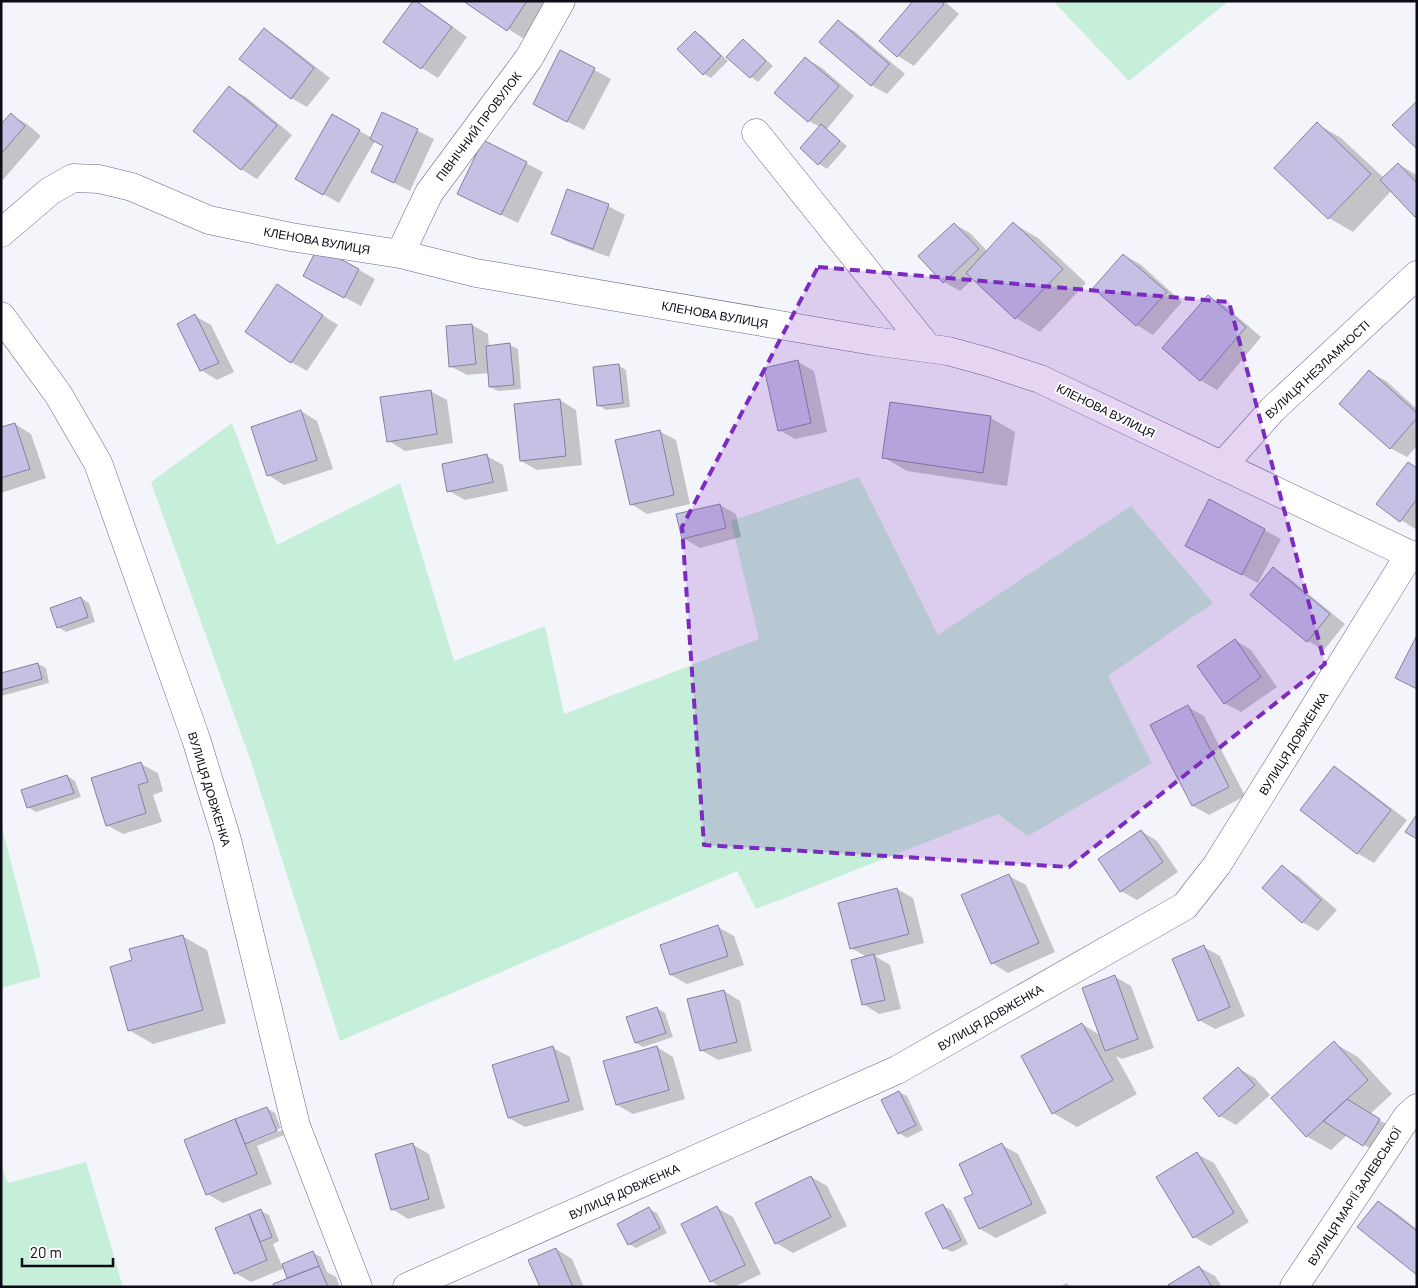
<svg xmlns="http://www.w3.org/2000/svg" width="1418" height="1288" viewBox="0 0 1418 1288" font-family="Barlow,sans-serif">
<rect width="100%" height="100%" fill="#f4f4fb"/>
<path fill="#c6efd9" d="M1053 1H1229L1129 81Z
M232 423 277 545 400 483 454 661 545 626 564 714 759 639 731 521 859 477 938 635 1131 506 1213 603 1108 676 1152 763 1028 836 998 814 756 909 737 871 340 1041 250 759 151 482Z
M1 824 41 977 1 988Z
M86 1162 123 1287H1V1165L8 1183Z"/>
<path fill="#0003" d="M414 1 431 11 467 37 438 78 422 68Z
M465 1H546L524 39Z
M915 1H944L959 14 914 66 898 56 880 41Z
M838 22 854 31 905 74 887 94 871 85Z
M264 30 280 39 330 78 307 107 291 98Z
M696 32 703 37 728 61 711 78 704 74Z
M743 41 750 45 773 66 758 82 751 77 728 57Z
M561 52 611 79 584 130 550 113Z
M805 58 822 68 854 96 827 129 847 146 827 169 819 164 802 148 820 127 809 121 776 93Z
M229 88 246 97 292 135 257 179 241 169Z
M383 114 434 139 410 191 373 172 385 146 375 141 339 203 297 179 333 116 372 138Z
M11 115 27 124 41 136 1 182V126Z
M1317 124 1341 138 1384 178 1398 164 1415 174 1417 176V216L1392 190 1353 232 1329 218Z
M526 163 543 172 518 223 475 202Z
M567 191 608 206 625 215 609 257 568 242 552 233Z
M954 224 970 233 988 252 1014 224 1038 238 1086 283 1040 332 1016 318 974 278 960 291 944 282Z
M1123 255 1140 264 1182 302 1153 335 1137 325 1094 288Z
M359 270 375 279 361 306 321 285Z
M277 286 338 325 307 371 291 362Z
M1209 297 1225 306 1261 337 1217 390 1200 380Z
M195 316 211 325 234 372 217 380 201 370Z
M472 325 488 334 489 347 510 345 518 349 521 389 498 391 490 387 489 373 467 375 450 366Z
M798 362 814 371 827 432 795 439 779 430Z
M618 365 626 370 630 407 606 410 598 405Z
M1370 372 1386 381 1417 409V446L1407 457 1390 448Z
M430 391 447 400 453 443 405 451 389 441Z
M560 400 576 410 582 465 537 470 521 461 515 405Z
M301 411 317 421 333 469 284 485 268 475Z
M991 418 1015 432 1007 486 907 471 883 457Z
M15 424 31 434 46 478 1 493V429Z
M659 431 676 440 690 504 647 514 631 504Z
M487 456 503 465 508 491 465 500 449 491Z
M1417 468V530L1401 520Z
M1209 501 1281 539 1258 583 1203 554Z
M720 505 736 514 741 537 700 548 683 538Z
M1273 569 1289 578 1345 624 1324 650 1308 641Z
M81 598 89 603 95 622 66 632 58 627Z
M1235 640 1251 650 1277 687 1241 712 1224 703Z
M38 664 46 668 49 683 1 696V674Z
M1188 707 1204 716 1245 796 1209 815 1193 806Z
M141 764 158 773 163 791 153 795 162 822 123 834 107 825Z
M1334 768 1350 777 1407 820 1374 863 1357 853Z
M67 776 75 781 81 797 36 812 28 807Z
M1141 831 1157 841 1178 872 1137 900 1121 891Z
M1282 867 1298 876 1337 910 1318 931 1302 922Z
M1009 876 1026 885 1055 952 1008 973 992 963Z
M897 889 913 898 924 943 875 956 890 965 901 1009 879 1014 863 1004 867 957 851 948Z
M718 927 734 936 744 965 687 984 671 975Z
M182 936 207 950 226 1023 153 1044 129 1030 134 961Z
M1204 947 1220 956 1245 1016 1215 1029 1199 1020Z
M1115 977 1131 986 1154 1048 1122 1059 1116 1056 1137 1094 1077 1127 1053 1113 1082 1024 1100 1035Z
M724 991 740 1001 752 1051 718 1060 701 1050Z
M657 1008 665 1013 673 1037 643 1047 636 1043Z
M1334 1043 1358 1057 1392 1094 1370 1114 1395 1130 1380 1154 1347 1135 1331 1150 1306 1136Z
M657 1047 673 1057 685 1099 633 1114 617 1105Z
M553 1048 570 1057 584 1110 525 1127 509 1118Z
M1239 1069 1255 1078 1270 1095 1236 1125 1220 1116Z
M899 1092 907 1096 923 1130 907 1138 899 1133Z
M267 1108 275 1113 281 1128 255 1138V1141L282 1130 284 1135 257 1146 272 1184 223 1203 207 1194 186 1140Z
M412 1144 429 1154 445 1208 408 1219 392 1209Z
M1002 1145 1018 1154 1047 1213 996 1238 980 1229 965 1199 975 1194Z
M1197 1154 1214 1163 1249 1222 1210 1246 1194 1237Z
M811 1177 827 1186 847 1226 793 1253 776 1243 757 1203Z
M1379 1202 1395 1212 1417 1229V1273Z
M943 1206 951 1210 968 1244 952 1252 944 1248Z
M717 1208 733 1217 761 1274 734 1287H720L711 1281Z
M649 1209 657 1213 667 1233 636 1248 629 1244Z
M261 1211 269 1215 279 1241 273 1244 282 1266 313 1253 321 1257 327 1272 336 1277 340 1287H275L290 1279 285 1268 251 1282 235 1273 217 1228Z
M556 1249 572 1259 584 1287H541Z
M1199 1267 1215 1276 1222 1287H1170Z
M1066 1283 1072 1287H1060Z"/>
<path fill="#c4c1e4" stroke="#8481a1" d="M413 1H416L452 27 421 69 383 42Z
M463 1H527L507 31Z
M913 1H940L944 4 897 57 879 41Z
M838 20 889 64 871 86 819 42Z
M264 28 314 68 291 99 239 59Z
M695 31 721 56 703 75 677 49Z
M743 39 766 61 750 78 726 57Z
M560 50 595 68 567 122 533 104Z
M805 57 839 86 808 122 774 93Z
M229 86 277 125 241 170 193 131Z
M1417 101V149L1392 125Z
M382 112 418 129 394 183 371 172 383 146 370 139Z
M11 113 25 126 1 154V124Z
M332 114 360 130 323 195 295 179Z
M1317 122 1371 174 1328 219 1274 168Z
M821 124 840 141 818 165 800 148Z
M483 140 527 162 501 215 457 194Z
M1398 163 1417 183V215L1415 217 1380 180Z
M567 189 609 204 593 249 551 234Z
M1013 222 1063 269 1015 319 966 273Z
M954 223 979 249 943 283 918 256Z
M318 247 359 269 344 298 303 276Z
M1123 254 1167 292 1136 326 1093 288Z
M277 284 323 315 291 363 245 332Z
M1208 295 1246 327 1200 381 1162 348Z
M195 314 219 363 200 371 177 324Z
M472 324 476 364 449 367 446 326Z
M510 343 514 385 489 387 486 346Z
M798 360 811 423 778 431 764 368Z
M619 364 623 403 597 406 593 367Z
M1369 370 1417 413V418L1390 449 1339 404Z
M431 390 437 434 387 442 380 397Z
M560 399 566 456 520 461 514 404Z
M890 402 991 416 983 473 882 458Z
M301 410 317 460 267 476 251 427Z
M15 423 30 469 1 478V427Z
M660 430 674 495 630 505 615 440Z
M487 454 493 482 447 492 442 464Z
M1408 462 1417 468V499L1400 522 1376 504Z
M1209 499 1265 529 1242 575 1185 546Z
M720 504 726 528 682 539 676 514Z
M1273 567 1330 614 1307 642 1250 595Z
M81 597 88 617 57 628 50 608Z
M1417 635V689L1395 678Z
M1235 639 1261 677 1224 704 1197 666Z
M38 663 42 679 1 690V673Z
M1188 705 1229 787 1192 806 1150 725Z
M141 762 148 782 138 785 146 813 106 826 91 778Z
M1334 766 1391 810 1357 854 1300 810Z
M67 775 74 793 27 808 21 790Z
M1417 814V839L1405 832Z
M1141 830 1163 862 1120 892 1098 859Z
M1282 865 1321 900 1302 923 1262 888Z
M1009 874 1039 943 991 964 961 895Z
M897 888 909 934 850 949 838 903Z
M718 925 728 956 670 975 660 945Z
M183 935 203 1010 128 1031 110 967 132 960 129 949Z
M1204 945 1230 1007 1198 1021 1172 959Z
M874 954 885 1000 862 1005 851 960Z
M1115 975 1138 1039 1105 1051 1082 988Z
M724 990 737 1042 700 1051 687 999Z
M657 1007 666 1033 635 1043 626 1017Z
M1082 1023 1113 1080 1052 1114 1021 1056Z
M1334 1041 1368 1080 1306 1137 1271 1098Z
M553 1046 569 1101 508 1118 492 1065Z
M657 1046 669 1090 616 1105 603 1061Z
M1238 1067 1255 1085 1219 1117 1203 1098Z
M899 1091 916 1125 898 1134 881 1100Z
M1347 1099 1380 1119 1363 1146 1323 1121Z
M267 1107 277 1131 245 1144 235 1119Z
M235 1119 257 1174 206 1195 184 1140Z
M413 1143 429 1199 391 1210 375 1154Z
M1002 1143 1032 1204 979 1229 964 1198 973 1194 959 1164Z
M1197 1152 1234 1213 1193 1238 1156 1177Z
M811 1176 831 1217 775 1244 755 1203Z
M1378 1201 1417 1231V1275L1357 1227Z
M943 1204 961 1240 943 1249 925 1213Z
M717 1206 745 1265 710 1282 681 1224Z
M649 1207 660 1228 628 1245 617 1224Z
M261 1209 272 1237 260 1242 249 1214Z
M249 1214 267 1260 234 1274 215 1228Z
M556 1248 573 1287H540L528 1260Z
M313 1251 319 1266 287 1278 282 1264Z
M319 1266 328 1287H274L273 1284Z
M1199 1266 1212 1287H1169L1168 1285Z"/>
<g fill="none" stroke-linecap="round" stroke-linejoin="round">
<g stroke="#696685" stroke-width="29">
<path id="minor" d="M756 133 928 348
M1 233 50 191 73 178 99 179 132 187 209 220 291 237 400 254 476 273 873 341 948 351 988 362 1040 379 1417 558
M400 254 429 193 529 58 561 1
M1 316 58 394 98 463 196 739 227 840 296 1126 358 1287
M1222 466 1272 410 1417 275
M407 1287 897 1070 1185 906 1217 865 1410 554
M1294 1287 1407 1117 1417 1108"/>
</g>
<use href="#minor" stroke="#fff" stroke-width="28"/>
</g>
<path fill="#7b2cbf" fill-opacity="0.2" stroke="#7b2cbf" stroke-width="4" stroke-dasharray="10 6" stroke-linejoin="round" d="M818 267 1229 302 1325 664 1069 867 704 845 682 527Z"/>
<g text-anchor="middle" dominant-baseline="central" stroke-width="4" stroke-linejoin="round" paint-order="stroke">
<g font-size="12" fill="#0c0b16" stroke="#fff">
<text transform="translate(478 126) rotate(-53)">ПІВНІЧНИЙ ПРОВУЛОК</text>
<text transform="translate(317 240) rotate(10)">КЛЕНОВА ВУЛИЦЯ</text>
<text transform="translate(715 314) rotate(10)">КЛЕНОВА ВУЛИЦЯ</text>
<text transform="translate(1317 369) rotate(-43)">ВУЛИЦЯ НЕЗЛАМНОСТІ</text>
<text transform="translate(1106 410) rotate(26)">КЛЕНОВА ВУЛИЦЯ</text>
<text transform="translate(1293 743) rotate(-58)">ВУЛИЦЯ ДОВЖЕНКА</text>
<text transform="translate(210 789) rotate(73)">ВУЛИЦЯ ДОВЖЕНКА</text>
<text transform="translate(990 1017) rotate(-30)">ВУЛИЦЯ ДОВЖЕНКА</text>
<text transform="translate(624 1191) rotate(-24)">ВУЛИЦЯ ДОВЖЕНКА</text>
<text transform="translate(1354 1196) rotate(-57)">ВУЛИЦЯ МАРІЇ ЗАЛЕВСЬКОЇ</text>
</g>
</g>
<rect width="1418" height="1288" fill="none" stroke="#0c0b16" stroke-width="5"/>
<path d="M22 1258v8h91v-8" fill="none" stroke="#0c0b16" stroke-width="2.5"/>
<text x="30" y="1258" font-size="15" fill="#0c0b16" stroke="#ffffff" stroke-width="4" paint-order="stroke">20 m</text>
</svg>
